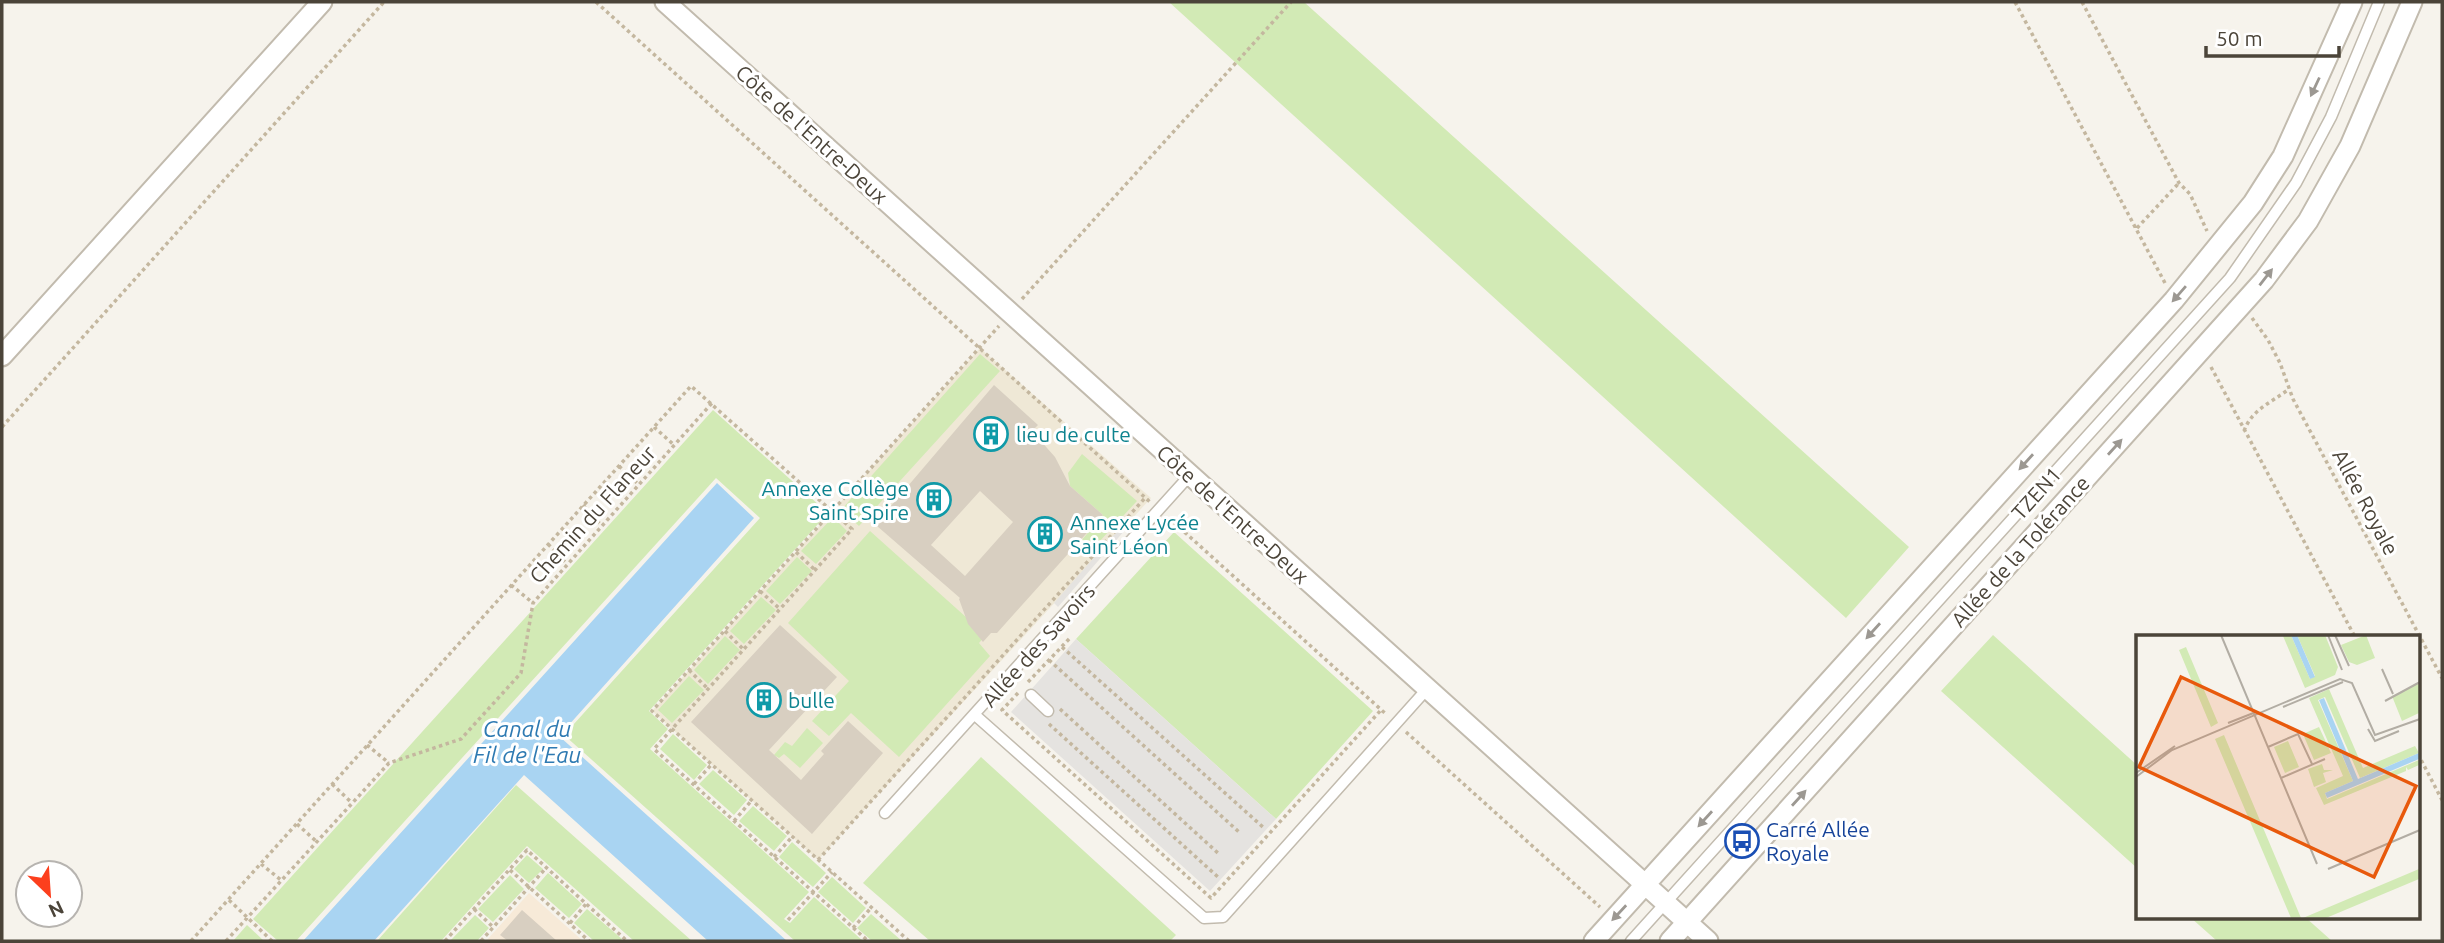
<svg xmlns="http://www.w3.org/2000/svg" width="2444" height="943" viewBox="0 0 2444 943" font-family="Ubuntu,sans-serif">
<rect width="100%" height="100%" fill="#f6f3ec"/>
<path fill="#f7ead8" d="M529 893 583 941H486Z"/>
<path fill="#efe8d6" d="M980 348 1151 498 818 860 652 711Z"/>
<path fill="#d2eab5" d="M1169 2H1304L1909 547 1846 618Z
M980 354 1000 371 859 526 841 510Z
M713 410 828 513 649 711 668 729 650 749 809 892 784 919 790 923 814 897 863 941H795L564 735 760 518 716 478 296 941H278L253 919Z
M1082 454 1137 501 1086 556 1075 548 1103 515 1070 486 1068 473Z
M833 517 847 531 816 564 801 551Z
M870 531 986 635 979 643 990 656 899 757 851 713 829 736 812 721 849 681 788 623Z
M1174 532 1373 711 1276 819 1076 639Z
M797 557 812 571 780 604 766 591Z
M761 597 776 610 744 644 730 631Z
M1993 635 2138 766V869L1941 691Z
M725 636 740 650 708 684 694 670Z
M689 676 704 690 672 723 658 710Z
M807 728 823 743 800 768 784 754 779 758 774 755 785 742 792 746Z
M673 734 707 765 694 780 660 749Z
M981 757 1176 935 1170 941H930L863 883Z
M713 770 747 800 734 815 699 784Z
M516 785 692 941H634L527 846 441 941H377Z
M753 806 787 836 774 851 739 821Z
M792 842 826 873 813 887 779 857Z
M527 855 543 869 529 883 514 869Z
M548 873 582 904 569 918 535 888Z
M510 875 524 889 493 922 478 909Z
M832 877 866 908 853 923 818 892Z
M587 909 622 939 620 941H594L574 923Z
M871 914 902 941H872L857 928Z
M475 915 489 928 477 941H450Z
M2190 917H2305L2332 941H2217Z
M247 925 264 941H233Z"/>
<path fill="#e5e3e0" d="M1128 519 1132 522 1058 607 1054 603Z
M1076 639 1276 819 1210 891 1011 712Z"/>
<path fill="#a9d4f2" d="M717 483 754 518 559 736 787 941H708L524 775 374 941H303Z"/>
<path fill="#d8cfc1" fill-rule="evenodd" d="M994 385 1038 425 1032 431 1055 457 1070 486 1103 515 997 633H991L983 642 968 624 959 599 960 598 877 526 893 510 890 507ZM980 491 1013 522 965 576 931 545Z
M780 625 837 677 769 750 801 780 824 754 821 751 848 721 883 753 812 834 691 722Z
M522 910 557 941H508L500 935Z"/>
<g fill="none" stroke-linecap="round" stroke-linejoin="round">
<g stroke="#c2bbae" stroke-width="13">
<path id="service" d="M1031 695 1048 711
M975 715 1204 918 1223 917 1427 689
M885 813 1190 475
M1631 941 2230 278 2296 183 2331 117 2379 2"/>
</g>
<g stroke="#c2bbae" stroke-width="23">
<path id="minor" d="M665 2 1708 941
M2 356 322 2
M1594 941 2174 300 2253 203 2283 156 2352 2
M1670 941 2264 280 2308 221 2350 146 2412 2"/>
</g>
<path stroke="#c4b79f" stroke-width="3.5" stroke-dasharray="3.5 3.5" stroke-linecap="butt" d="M596 2 1150 502
M2015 2 2165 283
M2082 2 2179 183 2190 194 2207 231
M2137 228 2179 183
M1022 299 1291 2
M2252 318 2268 340 2280 363 2293 399 2442 678
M2211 367 2355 637
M2 427 384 2
M654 427 674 445
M2244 431C2252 409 2271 403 2289 389
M619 466 638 484
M583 505 601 525
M1169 518 1387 715
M548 544 567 564
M796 552 815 570
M511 585 533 603
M760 591 780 609
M725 631 743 649
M1062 647 1264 828
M1049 660 1239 832
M689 670 708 689
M1028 682 1070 638
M1018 693 1002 710 1211 898 1381 710
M1060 709 1219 854
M1049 724 1218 877
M1406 732 1600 907
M367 745 389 763
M2418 754 2442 800
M332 784 352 803
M694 784 712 764
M734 821 752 800
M297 824 317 842
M774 857 792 837
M818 860 1145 498
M261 864 281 880
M510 870 589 941
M229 900 272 941
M474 909 493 927
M788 920 832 872
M570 923 586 904
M853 928 871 908
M191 941 691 386 852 529 654 749 868 941
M226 941 389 763 461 739 521 673 533 603 712 403
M445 941 527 850 627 941
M481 941 546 868
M909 941 652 711 999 326"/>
<use href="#service" stroke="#fff" stroke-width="10"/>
<use href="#minor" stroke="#fff" stroke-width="19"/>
</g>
<defs><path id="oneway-solid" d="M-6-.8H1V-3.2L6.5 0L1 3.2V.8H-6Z" transform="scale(1.75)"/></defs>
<g fill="#9c9892">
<use href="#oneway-solid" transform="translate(2315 87) rotate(115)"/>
<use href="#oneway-solid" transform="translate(2266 277) rotate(-52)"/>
<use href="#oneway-solid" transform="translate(2179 294) rotate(131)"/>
<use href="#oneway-solid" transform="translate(2115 447) rotate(-48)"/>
<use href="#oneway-solid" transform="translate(2026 462) rotate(132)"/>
<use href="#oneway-solid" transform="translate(1873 631) rotate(132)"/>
<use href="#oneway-solid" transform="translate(1799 798) rotate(-48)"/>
<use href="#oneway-solid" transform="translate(1705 819) rotate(132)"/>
<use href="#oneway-solid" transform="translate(1619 913) rotate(133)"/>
</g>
<defs>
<g id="building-ring" transform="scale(1.75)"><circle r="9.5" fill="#fff" stroke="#0f9aa8" stroke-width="1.5"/><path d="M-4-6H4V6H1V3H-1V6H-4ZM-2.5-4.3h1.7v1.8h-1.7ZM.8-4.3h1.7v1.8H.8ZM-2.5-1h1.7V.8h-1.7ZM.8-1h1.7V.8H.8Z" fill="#0f9aa8"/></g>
<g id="bus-ring" transform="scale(1.75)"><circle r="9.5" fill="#fff" stroke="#1a4fb4" stroke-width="1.5"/><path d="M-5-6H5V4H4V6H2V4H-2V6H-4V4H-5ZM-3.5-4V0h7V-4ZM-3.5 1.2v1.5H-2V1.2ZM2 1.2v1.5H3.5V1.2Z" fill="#1a4fb4"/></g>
</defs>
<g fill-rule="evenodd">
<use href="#building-ring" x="991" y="434"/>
<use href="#building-ring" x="934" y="500"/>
<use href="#building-ring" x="1045" y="534"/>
<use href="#building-ring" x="764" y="700"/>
<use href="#bus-ring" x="1742" y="841"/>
</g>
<g text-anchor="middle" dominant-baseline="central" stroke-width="6" stroke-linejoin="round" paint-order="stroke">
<g font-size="21" fill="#4b4439" stroke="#fff">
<text transform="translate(812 134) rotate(42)">Côte de l'Entre-Deux</text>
<text transform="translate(2036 493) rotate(-48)">TZEN1</text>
<text transform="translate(2366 502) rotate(62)">Allée Royale</text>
<text transform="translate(592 514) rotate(-48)">Chemin du Flaneur</text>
<text transform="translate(1233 514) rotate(42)">Côte de l'Entre-Deux</text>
<text transform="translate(2020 551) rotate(-48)">Allée de la Tolérance</text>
<text transform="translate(1038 645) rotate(-48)">Allée des Savoirs</text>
</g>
<g font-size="21" fill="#0d838f" stroke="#fff" text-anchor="start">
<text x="1016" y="434">lieu de culte</text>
<text x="909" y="488" text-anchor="end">Annexe Collège<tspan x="909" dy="24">Saint Spire</tspan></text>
<text x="1070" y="522">Annexe Lycée<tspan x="1070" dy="24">Saint Léon</tspan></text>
<text x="788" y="700">bulle</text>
</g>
<g font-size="21" fill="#164399" stroke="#fff" text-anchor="start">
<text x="1766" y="829">Carré Allée<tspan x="1766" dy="24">Royale</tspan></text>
</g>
<g font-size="23" font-style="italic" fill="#2e7ab2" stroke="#fff">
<text x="527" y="728">Canal du<tspan x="527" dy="26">Fil de l'Eau</tspan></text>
</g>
</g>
<g transform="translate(2136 635)">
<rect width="284" height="284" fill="#f6f3ec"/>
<path d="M155 0 174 44 179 41 161 0H189L202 32 199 40 169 53 147 1ZM230 0 239 23 221 30 213 27 205 10ZM50 12 82 88 75 92 43 15ZM283 48V78L266 86 256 61ZM193 54 227 133 279 111 283 118 224 143 189 62 182 65 217 146 189 158 191 164 283 125V130L272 135 270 132V136L188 170 180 153 207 141 173 63ZM183 92 195 118 178 125 167 99ZM88 100 152 252 165 283H155L79 104ZM152 106 163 132 149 138 138 112ZM186 129 188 135H197L187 138 190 147 178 152 172 134ZM283 234V244L190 283H167Z" fill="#d2eab5"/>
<path d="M155 0H161L179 42 174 44ZM188 63 222 144 283 118V124L191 163 189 158 217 146 183 65Z" fill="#a9d4f2"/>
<path fill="none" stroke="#b2ada4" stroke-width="2" d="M85 0 181 229M192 0 206 35M199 0 213 31M246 34 257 59M249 66 284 47M147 72 207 47M92 88 120 77M232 94 239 106 263 96M132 112 162 99 176 129M0 138 39 111M0 142 36 115 204 44 216 48 239 100 284 84M145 143 189 124M192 234 284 195"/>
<path fill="#e8590c" fill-opacity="0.15" stroke="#e8590c" stroke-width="3.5" d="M45 42 280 151 238 242 3 132Z"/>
<rect width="284" height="284" fill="none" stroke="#4b4439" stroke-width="3.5"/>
</g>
<rect width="2444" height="943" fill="none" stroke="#4b4439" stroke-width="7"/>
<g transform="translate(49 894) rotate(155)"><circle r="33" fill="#ffffff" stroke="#b7b4b0" stroke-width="2"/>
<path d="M0-5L12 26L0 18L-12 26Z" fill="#fc3f1d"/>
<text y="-10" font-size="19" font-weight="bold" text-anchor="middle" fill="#4b4439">N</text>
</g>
<path d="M2206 46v10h133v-10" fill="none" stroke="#4b4439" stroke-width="3.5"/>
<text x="2216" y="46" font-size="21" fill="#4b4439" stroke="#ffffff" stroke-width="5" paint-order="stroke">50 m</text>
</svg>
